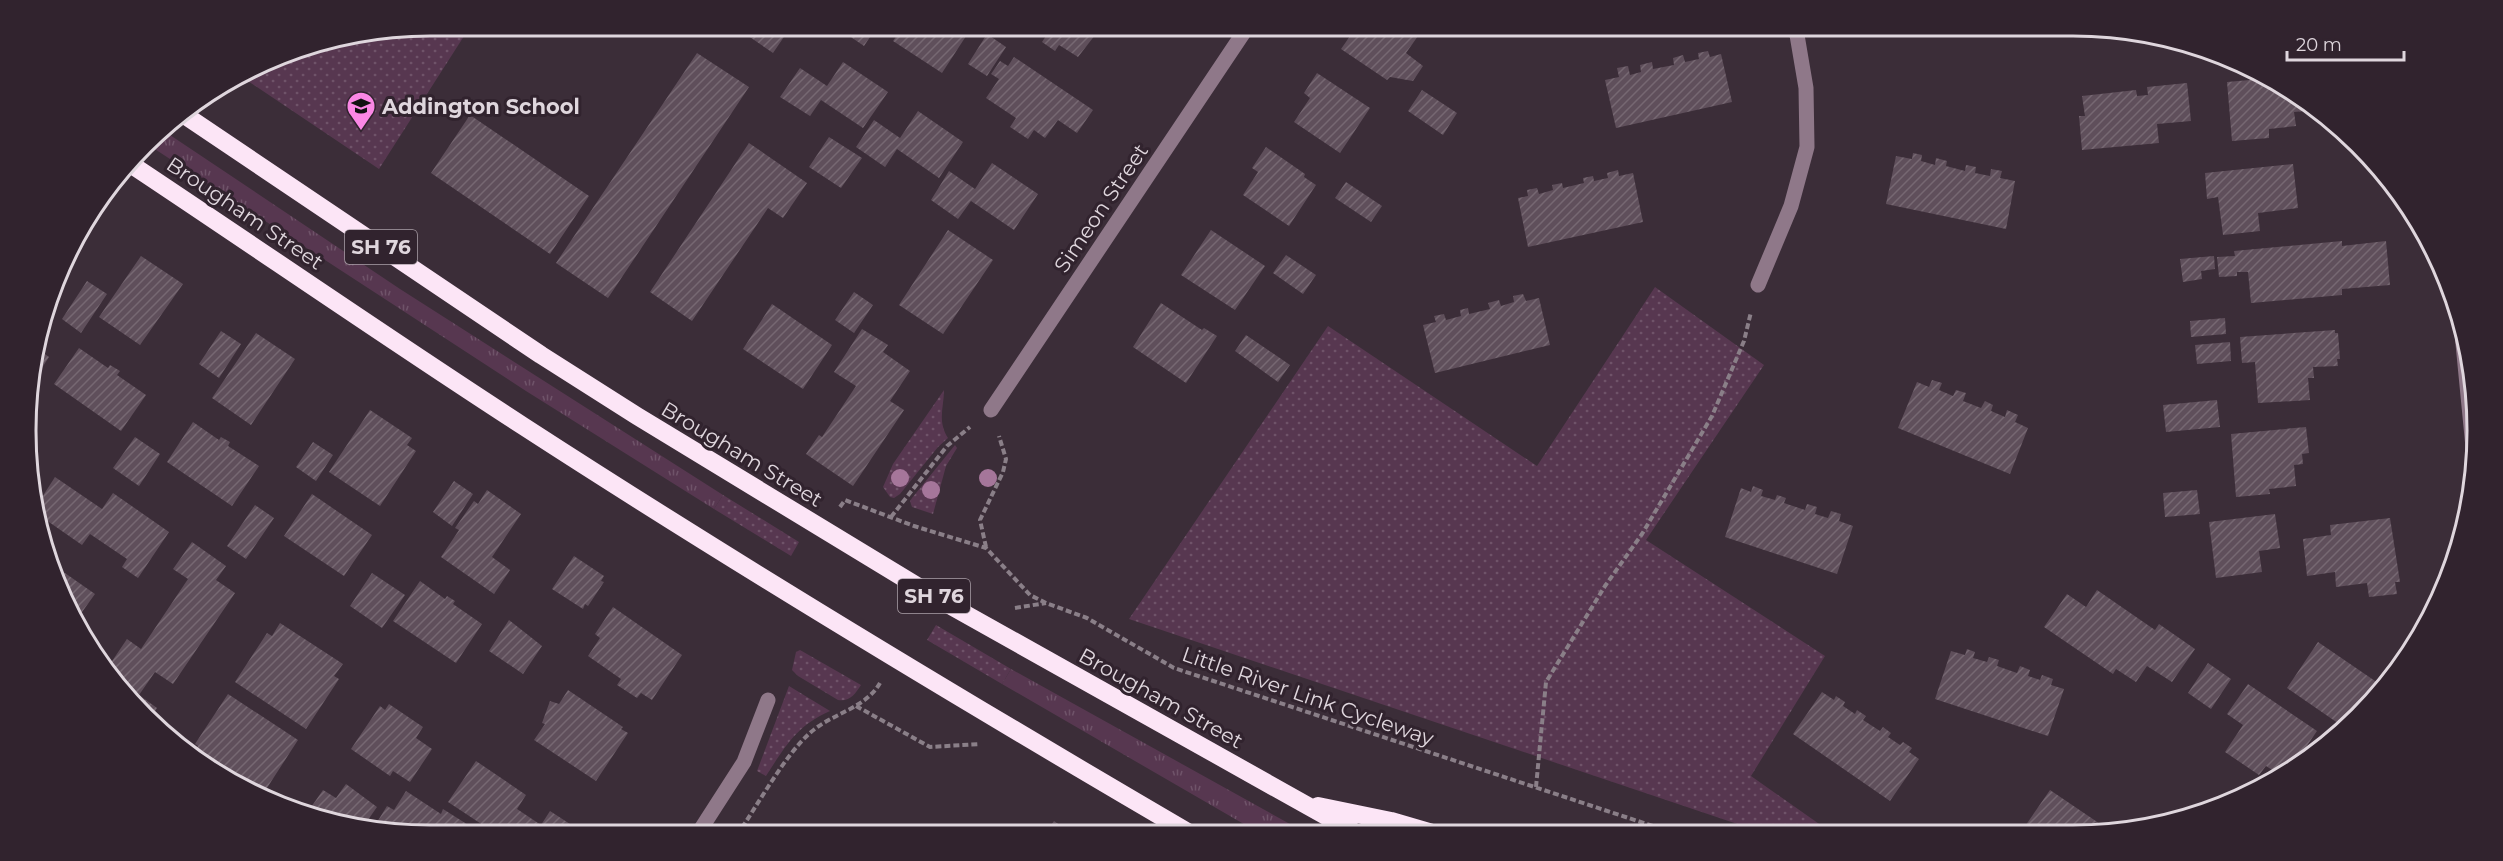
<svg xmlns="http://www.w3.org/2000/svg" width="2503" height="861" viewBox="0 0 2503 861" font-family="Montserrat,sans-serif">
<defs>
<pattern id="grass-tufts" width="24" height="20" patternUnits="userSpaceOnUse" patternTransform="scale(1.5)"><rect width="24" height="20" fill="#573750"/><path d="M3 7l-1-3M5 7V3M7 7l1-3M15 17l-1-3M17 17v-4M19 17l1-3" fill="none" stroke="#6f5369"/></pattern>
<pattern id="park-dots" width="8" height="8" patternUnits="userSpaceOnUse" patternTransform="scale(1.5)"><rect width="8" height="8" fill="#573750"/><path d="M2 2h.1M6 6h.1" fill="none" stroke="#6f5369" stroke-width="1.8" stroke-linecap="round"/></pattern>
<pattern id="building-hatch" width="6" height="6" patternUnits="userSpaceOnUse" patternTransform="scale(1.5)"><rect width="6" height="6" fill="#5f4f5b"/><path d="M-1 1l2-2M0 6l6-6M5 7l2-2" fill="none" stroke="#766872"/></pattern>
</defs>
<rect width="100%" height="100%" fill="#3b2d38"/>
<path fill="url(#grass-tufts)" d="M161 129 400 289 723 495 714 509 526 391 147 144Z
M1011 669 1308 834H1261L1002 684Z"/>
<path fill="url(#park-dots)" d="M352 33H466L379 169 242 77 276 56Z
M1655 287 1764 365 1646 540 1825 656 1751 776 1832 833H1764L1129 619 1328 326 1537 466Z
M944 390C944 407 937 421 948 438L938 447 900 494 894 498 890 497 883 487 893 464Z
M955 445 957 448 946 466 933 514 912 507 910 501 912 498Z
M723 495 799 542 791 556 714 509Z
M936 625 1011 669 1002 684 927 640Z
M800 650 861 685C855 694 850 702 838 700L798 676 792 670 796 652Z
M789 686 830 711C796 726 785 747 766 776L757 771Z"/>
<path fill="url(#building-hatch)" d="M1407 28 1418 36 1406 53 1423 66 1413 81 1390 77 1387 80 1341 49 1355 29Z
M970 30 942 73 893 41 900 31Z
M1037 30H1099L1078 57 1059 45 1055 51 1042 42 1046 36Z
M741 31H788L773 53Z
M842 31H874L864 46Z
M987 34 1006 47 987 76 968 64Z
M1708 51 1710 57 1721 54 1732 102 1616 128 1605 80 1619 77 1617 68 1628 66 1630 75 1641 72 1640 65 1652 62 1653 69 1674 65 1673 58 1683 55 1685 62 1699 59 1698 53Z
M697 53 749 87 608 298 556 263Z
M1014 57 1093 110 1077 133 1058 120 1045 138 1034 130 1028 139 1010 127 1016 118 986 98 999 79 991 74 1000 61 1008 66Z
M843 62 888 92 863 128 821 100 810 116 780 97 800 68 827 86Z
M1317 73 1370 108 1340 153 1294 122 1310 98 1304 93Z
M2261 79 2262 82 2274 81 2315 107 2316 110 2294 112 2296 126 2269 129V138L2232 141 2227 82Z
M2187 83 2191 121 2157 124 2159 143 2082 150 2079 116H2085L2082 96 2136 90 2137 96 2148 95 2147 87Z
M1422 90 1457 113 1443 135 1408 111Z
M918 111 963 142 939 178 897 149 885 167 856 147 874 120 900 138Z
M470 115 589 196 550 254 431 173Z
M829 137 862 158 841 188 809 167Z
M749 143 807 183 783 218 768 208 692 321 650 292Z
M1266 147 1305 174 1304 177 1316 185 1289 226 1243 195 1258 172 1252 168Z
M1913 153 1922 155 1921 161 1935 165 1936 158 1947 161 1946 166 1965 171 1966 165 1976 167 1975 173 1990 176 1991 169 2002 171 2000 178 2015 181 2006 229 1886 204 1896 156 1912 159Z
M992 163 1038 194 1014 230 971 201 958 219 931 200 949 171 975 189Z
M2293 164 2298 208 2258 213 2260 231 2223 235 2218 197 2207 199 2205 173Z
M1618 170 1619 176 1633 173 1643 222 1528 247 1518 198 1528 196 1527 190 1537 188 1539 194 1553 190 1552 185 1562 183 1563 188 1584 183 1583 178 1593 176 1594 181 1608 178 1607 173Z
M1346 182 1382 206 1371 222 1335 198Z
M948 230 993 260 943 334 899 305Z
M1211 230 1265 266 1235 310 1181 275Z
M2342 241V246L2386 241 2390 285 2342 289V295L2251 303 2248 272H2237V276L2219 277 2217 257 2235 256 2234 251Z
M1286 255 1316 275 1303 294 1273 273Z
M141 256 183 284 140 345 99 317Z
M2214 256 2215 269 2201 271 2202 279 2183 282 2180 259Z
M87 281 107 294 81 333 62 319Z
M854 292 873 305 854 333 835 320Z
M1523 294 1526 301 1539 298 1550 345 1435 373 1423 325 1436 322 1434 316 1444 314 1446 320 1461 316 1460 310 1468 308 1469 314 1490 309 1488 303 1499 300 1501 306 1514 302 1513 296Z
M1161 303 1202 330 1204 328 1217 336 1186 383 1133 347Z
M772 304 832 345 803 389 743 349Z
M2225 318 2226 334 2191 337 2190 321Z
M862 329 888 345 883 352 910 371 890 401 904 410 853 486 806 454 819 435 822 437 856 386 834 372Z
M2335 330V333H2338L2340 359H2337L2338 366 2313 367 2314 378H2308L2310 400 2258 403 2255 362 2242 363 2240 337Z
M221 331 241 344 219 378 199 364Z
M256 333 295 359 251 425 212 398Z
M1246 335 1290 365 1278 382 1235 351Z
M2230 342 2231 361 2197 364 2195 345Z
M79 348 108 368 110 365 120 371 117 375 146 395 121 431 54 384Z
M38 349 49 357 29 388V378Z
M1932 380 1942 383 1939 390 1953 396 1956 390 1966 393 1963 401 1981 408 1985 401 1993 405 1991 411 2005 417 2007 410 2018 415 2015 422 2028 428 2010 474 1898 428 1917 382 1929 387Z
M2217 400 2220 427 2166 432 2163 405Z
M370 410 412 438 407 445 416 451 380 506 329 472Z
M193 422 219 440 221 437 230 442 228 446 259 466 232 506 167 462Z
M2306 427 2309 453 2302 454 2303 464 2294 465 2296 486 2269 489 2270 494 2236 497 2231 434Z
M135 437 160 454 139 486 113 468Z
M313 442 333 455 316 481 296 467Z
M28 468 37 474 31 484 30 480Z
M55 477 102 509 113 493 169 532 138 578 122 567 127 559 90 534 82 545 36 513 35 508Z
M454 481 473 494 452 526 433 512Z
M1753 486 1763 490 1761 496 1775 500 1777 495 1786 498 1784 503 1805 510 1807 504 1817 507 1815 514 1828 518 1831 511 1841 514 1839 521 1853 526 1837 574 1725 537 1741 488 1751 492Z
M487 490 521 514 492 557 510 570 494 594 441 557 459 530 455 528 474 501 478 504Z
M2197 490 2200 514 2165 517 2163 493Z
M312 494 372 535 344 576 284 536Z
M255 505 274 518 246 559 227 546Z
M2275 514 2280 548 2259 551 2262 572 2216 578 2209 522Z
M2390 518 2400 582H2395L2397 594 2369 597 2367 583 2336 587 2335 572 2307 576 2303 539 2331 535 2330 525Z
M192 542 226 566 216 580 235 593 173 684 155 672 139 695 157 708 149 721 106 670 127 639 141 649 188 579 173 569Z
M574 556 604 576 601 581 604 582 588 606 585 604 583 609 552 589Z
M62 571 95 594 77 619 58 577Z
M372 573 405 595 382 628 350 606Z
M420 581 445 599 447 596 455 601 453 604 482 624 456 663 393 621Z
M2097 590 2155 630 2159 624 2195 649 2172 682 2147 666 2136 682 2116 669 2113 674 2044 627 2067 594 2086 607Z
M613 607 682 655 652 700 641 693 637 698 617 685 621 679 588 656 600 638 595 634Z
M509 620 542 646 523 674 489 651Z
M280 623 343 664 334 676 339 679 306 729 235 682 267 633 272 636Z
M2318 642 2378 683 2368 701 2345 728 2287 688Z
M1967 649 1975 652 1973 658 1987 662 1989 657 1999 660 1997 666 2017 673 2020 666 2030 670 2028 676 2040 680 2042 675 2053 679 2051 685 2064 689 2048 736 1935 699 1951 651 1965 655Z
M2208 663 2231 679 2211 709 2188 693Z
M2248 684 2317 731 2293 766 2280 775 2266 766 2259 775 2225 752 2243 725 2227 714Z
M568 690 623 727 621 729 628 733 596 781 534 740 545 724 542 723 550 701 559 704Z
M1822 692 1834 700 1836 696 1845 702 1843 706 1855 714 1857 710 1866 716 1863 720 1880 731 1883 727 1891 733 1888 737 1900 745 1903 742 1912 748 1909 752 1919 759 1890 801 1793 734Z
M228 694 298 740 265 791 261 788 259 791 205 767 191 756 198 746 195 744Z
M389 704 423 727 416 738 432 749 410 782 393 771 390 776 351 749 380 706 385 710Z
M476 761 526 795 517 809 541 825 550 811 587 835H498L448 802Z
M346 784 377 807 365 824 362 822 358 826 326 822 307 813 323 790 336 798Z
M2050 790 2112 832H2021Z
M406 791 441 814 443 809 484 835H430L374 827 387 806 394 810Z
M1054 821 1072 834H1045Z"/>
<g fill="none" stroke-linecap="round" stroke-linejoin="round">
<path stroke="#8a7f88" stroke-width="4" stroke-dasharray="6 3" stroke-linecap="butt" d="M840 507 845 500 914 526 986 548 1030 595 1046 603 1087 618 1174 668 1674 833
M891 517 947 446 970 427
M986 547 980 520 1003 472 1006 459 999 436
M1015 608 1046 603
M856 706 930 747 980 744
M1536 787 1546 682 1605 586 1642 534 1712 416 1744 341 1751 312
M737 835C758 805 784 756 810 733 832 713 865 709 880 683"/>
<path stroke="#8f7889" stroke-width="15" d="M1758 285 1791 206 1807 147 1806 88 1797 35 1792 27
M2461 323 2475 468
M991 410 1246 29
M697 835 744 762 768 700"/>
<path stroke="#fce5f6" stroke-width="18" d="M183 114 541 355 637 416 935 597 1358 834
M129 163C260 250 390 340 523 426 742 568 965 702 1191 834
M1318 806 1391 821 1432 833"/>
</g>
<g fill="#a5769a">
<circle cx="900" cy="478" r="9"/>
<circle cx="988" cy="478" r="9"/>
<circle cx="931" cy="490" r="9"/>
</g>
<defs>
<g id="school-pin" transform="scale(1.5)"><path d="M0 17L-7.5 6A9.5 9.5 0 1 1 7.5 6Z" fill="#fb87e5" stroke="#31232e"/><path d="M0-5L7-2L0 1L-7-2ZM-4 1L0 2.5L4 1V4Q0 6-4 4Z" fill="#111"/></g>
</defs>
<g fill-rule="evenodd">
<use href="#school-pin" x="361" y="106"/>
</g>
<g text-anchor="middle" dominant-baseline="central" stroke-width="6" stroke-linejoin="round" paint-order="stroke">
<g fill="#31232e" stroke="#aba0a8" stroke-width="1.5">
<rect x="345" y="230" width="72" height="34" rx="4.5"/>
<rect x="898" y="579" width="72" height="34" rx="4.5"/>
</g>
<g font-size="20" font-weight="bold" fill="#dfd6dd">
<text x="381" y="247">SH 76</text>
<text x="934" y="596">SH 76</text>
</g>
<g font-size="21" font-weight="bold" fill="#dfd6dd" stroke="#31232e" text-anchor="start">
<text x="382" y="106">Addington School</text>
</g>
<g font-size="21" fill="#dfd6dd" stroke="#31232e">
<text transform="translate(1101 208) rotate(-56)">Simeon Street</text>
<text transform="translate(245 213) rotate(34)">Brougham Street</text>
<text transform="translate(742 454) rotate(31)">Brougham Street</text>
<text transform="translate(1308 696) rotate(19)">Little River Link Cycleway</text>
<text transform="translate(1161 698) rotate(29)">Brougham Street</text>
</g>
</g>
<path d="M0 0H2503V861H0ZM430 36H2073A394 394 0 0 1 2467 430V431A394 394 0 0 1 2073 825H430A394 394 0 0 1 36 431V430A394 394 0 0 1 430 36Z" fill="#31232e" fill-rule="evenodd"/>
<path fill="none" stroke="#dfd6dd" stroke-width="3" d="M430 36H2073A394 394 0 0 1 2467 430V431A394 394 0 0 1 2073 825H430A394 394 0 0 1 36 431V430A394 394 0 0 1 430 36Z"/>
<path d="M2287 51v9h117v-9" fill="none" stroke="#dfd6dd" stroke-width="3"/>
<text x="2296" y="51" font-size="18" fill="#dfd6dd" stroke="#31232e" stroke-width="4.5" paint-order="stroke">20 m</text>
</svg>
